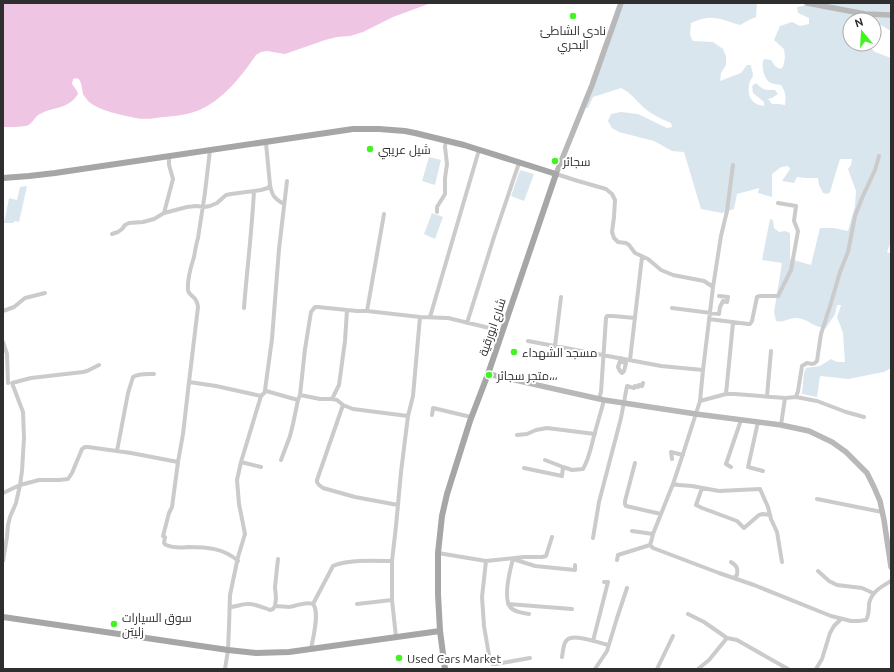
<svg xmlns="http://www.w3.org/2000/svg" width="894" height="672" viewBox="0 0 894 672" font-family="Ubuntu,Cairo,sans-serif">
<rect width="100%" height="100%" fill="#fff"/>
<path fill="#dae6ed" d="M621 3H757L756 17 749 20 740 25C720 19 712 13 691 23L690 35 693 41 713 42 723 49 726 56V65L721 73 720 81 741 73 747 65H751C751 68 753 72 753 75 753 77 751 79 750 81 746 93 750 105 764 106V102L753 93 752 86 756 83C763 90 765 90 775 90L778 94 772 98 768 99 772 104H779L785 105C786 96 786 93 781 85 776 84 771 84 768 81 763 75 761 65 764 59L771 60 775 66 780 69 783 67 785 58 784 49 774 40 780 26 792 22 800 26 809 24V18L798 13 797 7 803 6 806 3H891V31L881 25 875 30 874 36V20H850V44H872L871 48 875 52 891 58V243L890 244 887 252 891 254V368L884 372 873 374 849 379 820 376 817 397 802 394 804 373 806 368 820 366 831 359 837 362H845L843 333 837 317 841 305H837L835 314 826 328C814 328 808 319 798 318 790 317 783 323 776 321L774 312 782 263 762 260 770 219 773 220 774 228 779 232 785 231 790 233V259L811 265 820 228H834L848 231 855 206 856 191 848 169 851 165 852 159H840L830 192 828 194 823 193 819 185 818 178H806L797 177 794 183 782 181 790 169 788 166 781 167 772 174V197L758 193 759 188 737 194 734 209 722 213 701 209 684 152 672 151 654 141 642 138 619 132 612 128 608 121 611 114 621 112 638 114 667 128 672 127 671 123C661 119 651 114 643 107 636 100 630 92 621 88L593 97 588 108H583Z
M429 157 441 160 435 185 422 181Z
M520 170 534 174 524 201 511 196Z
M27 186 19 222 15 221 13 223H4L9 198 17 200 20 187Z
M432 213 443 217 435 239 424 234Z"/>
<path fill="#eec5e2" d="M3 3H431L393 17 363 32 350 36 337 37 325 40 285 54 267 51 261 52 256 55C241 77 222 101 197 111 186 115 175 116 164 117 155 118 145 120 136 118 122 115 99 111 88 101 87 99 85 97 84 96 81 90 83 75 73 79L72 84 77 91 78 94C68 110 54 106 40 114 34 117 33 124 26 126 19 127 11 127 4 127H3Z"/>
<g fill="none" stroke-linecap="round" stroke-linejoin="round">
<path stroke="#cbcbcb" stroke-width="4" d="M733 165 727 211 721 236 713 287 703 370 700 401 682 457 673 484 653 534 651 542 650 545 653 548 719 573 754 585 831 616 851 621H859L866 620C869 615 869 610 869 604 871 592 881 587 891 581
M556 174 578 181 606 189 612 194 615 200 614 217 612 232 614 238 618 242 626 243 629 245 635 253 648 259 661 270 673 275 704 281 713 287
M270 185C272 196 275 199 284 204
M437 212V207L445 194V178L447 164 445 147 446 140
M164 213 173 179 169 165V156
M112 234 118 232 122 229 125 225 129 223 143 222 154 219 164 213 187 207 196 206 204 207 210 206 217 203 226 195 231 194 261 190 268 188 270 185 266 143
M244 308C247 269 252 230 254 191
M672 308 719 314 720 307 723 301 727 302 728 297 719 296
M3 311 14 307 25 298 45 293
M367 311 384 214
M430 317 479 150
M709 319 748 324H750L752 321 757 297 760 296H778L791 270 798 231 794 221 796 206 778 203
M467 323 494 237 519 163
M528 341 661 366 703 370
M3 342 7 354 8 383
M555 346 561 297
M630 360 642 257
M620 361 618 367 620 371 622 373 624 371 626 363 620 361 621 358
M189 382 198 307C197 295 189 297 188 290 187 278 191 267 194 257 195 251 196 245 198 238 203 209 207 180 210 150
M266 391 265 390 272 339 279 249 287 181
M726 394 733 323
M300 395 305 349 311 312 315 307H318L347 310
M767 396 771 351
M796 397 798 391 802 366 807 363C811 364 814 365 817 361L821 334 831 303 840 272 848 252 855 216 862 198 875 170 879 156
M599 398 601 392 606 318 607 316H613L635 318
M332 399 337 400 343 405 353 409 408 416
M700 401 726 394H735L785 398 796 397 817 401 846 412 864 417
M343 405 317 480V482L319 485 323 488 355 497 398 505
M432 415 433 408 471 417
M758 422 748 467 763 471
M781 425 785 398
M517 435 527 434 536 430 547 428 595 434
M117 451 128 393 133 377C139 373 147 374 154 374
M672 459 671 452 683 455
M281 460 290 436 293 424 298 400
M545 460 563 467
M178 462 183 434 189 382 216 386 261 396
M241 462 261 467
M635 463 625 501V504L626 506 661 514
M731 467 726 464 741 420
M524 468 562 476 563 467 572 470 583 469C589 459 591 447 594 436 597 424 601 412 604 400
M673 484 679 485 692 486 719 491 760 489 768 507 771 519 777 532 782 562
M702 488 696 505 702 508 737 521 744 528 759 515 763 514 770 515
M3 493 20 485 22 471 24 438 23 412 12 383 31 378 83 372 87 371 99 365
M817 499 882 512
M632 531 653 534
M593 538 599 502 621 418 627 386 634 388 635 386 638 387 639 385 642 386 643 383
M438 553 486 561 524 557H542L546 556 552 537
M617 560 618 555 650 545
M3 561 7 537 8 525 10 517 16 503 20 485 39 480H59L68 479 72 473 82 449 85 447H88L131 453 178 462 172 507 169 513 163 536 165 537 164 543 166 545C173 548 180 548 188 547 206 547 224 548 238 561
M486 561 482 597 484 626 490 661 492 664H496L530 658
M731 562C737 566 738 568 737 575L734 578
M818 571 829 581 837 585 862 588 873 593
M357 604 392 600
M508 604 572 609
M275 606C280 606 285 607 289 607 298 606 305 601 313 604
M230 607C236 607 241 604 247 604 254 603 264 608 270 610L273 609 275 606 276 598 275 587 278 559
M529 614C523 613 515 612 511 608 502 599 510 570 513 559L535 566 575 570V565
M688 614 704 622 727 638 737 640 788 669
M396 637 392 600V561L396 526 401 472 408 416 413 396 420 317
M593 641 608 582H604
M311 649C313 638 320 612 313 604L333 566C346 559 376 561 392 561
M562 657C563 652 563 645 566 641 572 632 599 643 608 645
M225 669 228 650 229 626 230 595 238 557 245 534 239 504 237 480 241 462 261 396 266 391 298 400 300 395 320 399H332L339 385 345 341 347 310 357 311H367L420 317 448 318 502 331
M595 669 607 651 617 618 627 588
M657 669 673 636
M698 669 709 660 727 638
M816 669 822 659 830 633 834 626 841 619"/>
<path stroke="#b8b8b8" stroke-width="5.5" d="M807 3 865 14 891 15
M556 174 592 85 621 3
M488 374 604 400 696 414 781 425 809 431 832 442 846 452 867 473 874 487 880 501 884 520 891 567"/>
<path stroke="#a6a6a6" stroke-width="6" d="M3 178 29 176 55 173 353 129H379L405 131 415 133 464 145 556 174 488 374 470 421 447 494 442 516 438 553V594L440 631 445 669
M3 617 228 650 256 653 289 652 440 631"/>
</g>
<g fill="#43f421" stroke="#fff" stroke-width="1.5">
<circle cx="573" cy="16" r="4"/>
<circle cx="370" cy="149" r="4"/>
<circle cx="555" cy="161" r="4"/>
<circle cx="514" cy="352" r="4"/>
<circle cx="489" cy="375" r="4"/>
<circle cx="114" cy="624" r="4"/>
<circle cx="399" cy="658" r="4"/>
</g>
<g text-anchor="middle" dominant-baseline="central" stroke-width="4" stroke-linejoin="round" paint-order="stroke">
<g font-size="12" fill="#2e2e2e" stroke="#fff" text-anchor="start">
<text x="573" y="30" text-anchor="middle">نادي الشاطئ<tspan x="573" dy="14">البحري</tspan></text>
<text x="378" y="149">شيل عريبي</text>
<text x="563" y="161">سجائر</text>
<text x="522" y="352">مسجد الشهداء</text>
<text x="497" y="375">متجر سجائر،،،</text>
<text x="122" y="617">سوق السيارات<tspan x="122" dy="14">زليتن</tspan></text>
<text x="407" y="658">Used Cars Market</text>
</g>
<g font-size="12" fill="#2e2e2e" stroke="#fff">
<text transform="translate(492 327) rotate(-71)">شارع ابورقية</text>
</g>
</g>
<rect width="894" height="672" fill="none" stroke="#2e2e2e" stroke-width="8"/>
<g transform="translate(862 32) rotate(342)"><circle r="19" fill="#ffffff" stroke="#ababab"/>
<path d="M0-3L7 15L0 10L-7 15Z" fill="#43f421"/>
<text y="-6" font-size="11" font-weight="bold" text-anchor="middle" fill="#2e2e2e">N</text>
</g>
</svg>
